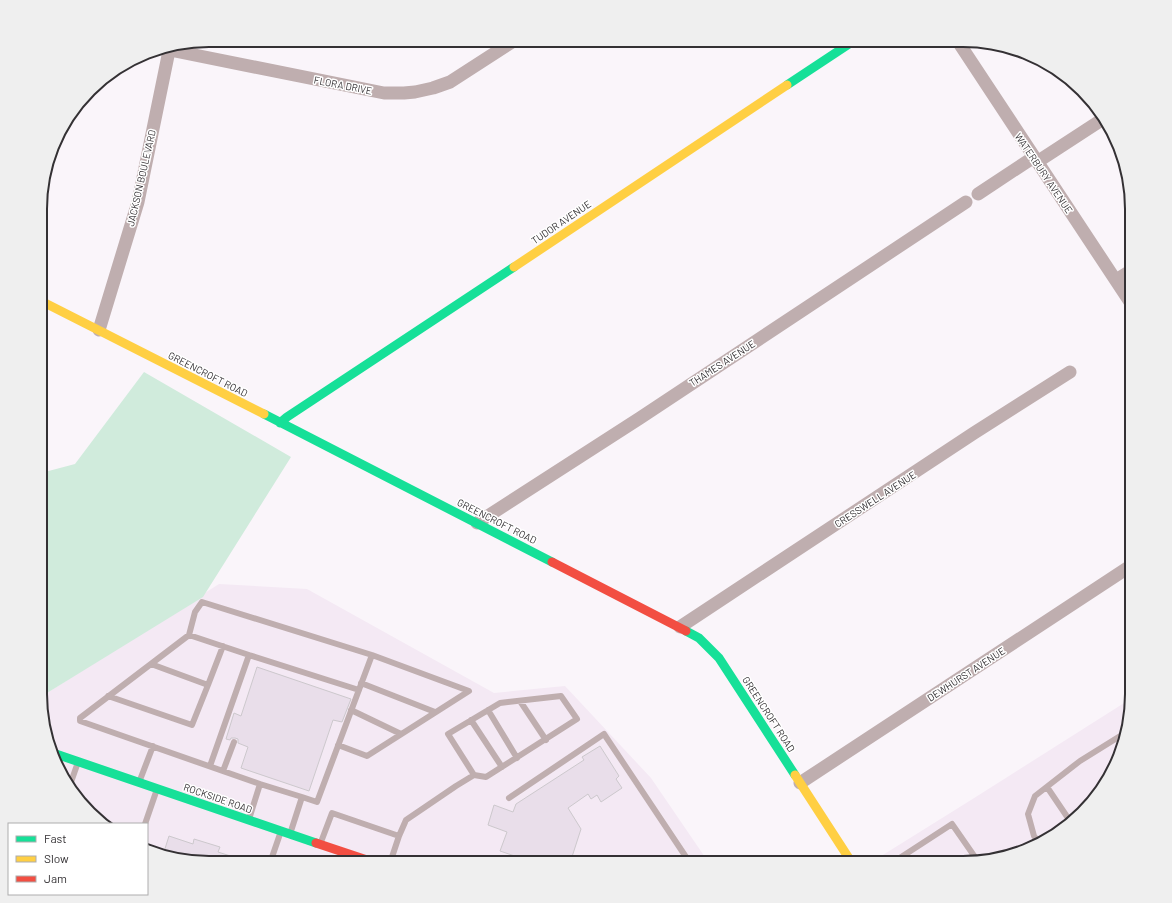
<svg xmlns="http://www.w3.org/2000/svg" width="1172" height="903" viewBox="0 0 1172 903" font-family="Barlow,sans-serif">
<rect width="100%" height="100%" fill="#faf5fa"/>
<path fill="#f4e9f4" d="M219 584 307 589 494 693 565 686 651 778 709 863H198L147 851V824H102L98 821 58 769 40 705V686L47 693Z
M1132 698V705L1119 759 1090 805 1038 846 963 863H870L971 800Z"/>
<path fill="#d0ebdc" d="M144 372 291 457 203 597 47 693 40 686 41 473 75 464Z"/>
<path fill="#e9deea" stroke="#ccc8cc" d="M257 667 351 699 342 722 333 720 309 791 241 768 248 747 238 743V739L235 738H231L230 740 226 739 234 713 241 716Z
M600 746 619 776 616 779 622 788 601 802 597 795 591 799 588 794 568 808 581 829 570 863H535L500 851 507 832 488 825 494 805 513 812 516 804 584 760 582 757Z
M169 836 193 844 194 839 220 847 218 852 246 861 245 863H198L163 855Z"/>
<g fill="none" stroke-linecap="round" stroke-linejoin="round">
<path stroke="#bfaeaf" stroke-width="6" d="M189 635 249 655 210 766
M249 655 359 690
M361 683 435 712
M208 685 223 646
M108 696 192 725 208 685 151 664
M520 701 546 740
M351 710 401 734
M488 710 517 758
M471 720 502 767
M338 745 367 756 469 691 372 655
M223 771 234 742
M140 780 153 746
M260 784 80 721V718L189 635 195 612 202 602 372 655 317 802 302 797
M70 785 77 765
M1047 787 1070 821
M509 798 604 734 690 863
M250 816 260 784 302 797 291 831
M145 824 156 792
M321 842 332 813 399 836
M1040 844 1034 836 1028 814 1035 796 1080 761 1125 733
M270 863 280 834
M390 863 399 836 406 820 456 786 474 775 486 777 577 719 561 696 500 703 448 734 474 775
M485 863 486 860 495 863
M892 863 952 824 977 860"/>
<path stroke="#bfaeaf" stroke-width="13" d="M957 40 1132 305
M160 48 384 93H404L415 92 433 88 450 82 515 40
M1037 162 1103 119
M978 194 1034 157
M1116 280 1132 270
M99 330 138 202 170 46
M477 523 640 418 966 202
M680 627 974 433 1070 372
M800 783 1132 565"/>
<path stroke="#16e098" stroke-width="9" d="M787 85 855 40
M264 414 552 562
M280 423 287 417 514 267
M686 631 699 638 719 658 795 775
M53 753 316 843"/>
<path stroke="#ffcf43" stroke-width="9" d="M514 267 787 85
M41 301 264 414
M795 775 852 863"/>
<path stroke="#f24e42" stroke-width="9" d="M552 562 686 631
M316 843 376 863"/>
</g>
<g text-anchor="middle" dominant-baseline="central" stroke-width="3" stroke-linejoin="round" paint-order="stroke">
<g font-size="10" fill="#343134" stroke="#fff">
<text transform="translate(343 85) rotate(11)">FLORA DRIVE</text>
<text transform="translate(1044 173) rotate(56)">WATERBURY AVENUE</text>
<text transform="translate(141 178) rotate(-77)">JACKSON BOULEVARD</text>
<text transform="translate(561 222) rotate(-34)">TUDOR AVENUE</text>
<text transform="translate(722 363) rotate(-33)">THAMES AVENUE</text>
<text transform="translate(208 374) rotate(27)">GREENCROFT ROAD</text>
<text transform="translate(875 499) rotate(-33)">CRESSWELL AVENUE</text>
<text transform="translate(497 521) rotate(27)">GREENCROFT ROAD</text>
<text transform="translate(966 674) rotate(-33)">DEWHURST AVENUE</text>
<text transform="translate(769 714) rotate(57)">GREENCROFT ROAD</text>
<text transform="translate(218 798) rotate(19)">ROCKSIDE ROAD</text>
</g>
</g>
<path d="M0 0H1172V903H0ZM209 47H963A162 162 0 0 1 1125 209V694A162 162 0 0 1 963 856H209A162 162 0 0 1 47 694V209A162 162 0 0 1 209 47Z" fill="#efefef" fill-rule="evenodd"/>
<path fill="none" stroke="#343134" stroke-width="2" d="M209 47H963A162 162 0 0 1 1125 209V694A162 162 0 0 1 963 856H209A162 162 0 0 1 47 694V209A162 162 0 0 1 209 47Z"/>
<rect x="8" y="823" width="140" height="72" fill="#ffffff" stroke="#aeadae"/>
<rect x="16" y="836" width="20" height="6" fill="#16e098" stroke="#aeadae"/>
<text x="44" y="843" font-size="12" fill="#343134">Fast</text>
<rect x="16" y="856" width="20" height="6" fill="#ffcf43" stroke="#aeadae"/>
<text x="44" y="863" font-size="12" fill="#343134">Slow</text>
<rect x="16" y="876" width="20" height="6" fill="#f24e42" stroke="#aeadae"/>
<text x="44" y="883" font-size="12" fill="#343134">Jam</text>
</svg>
